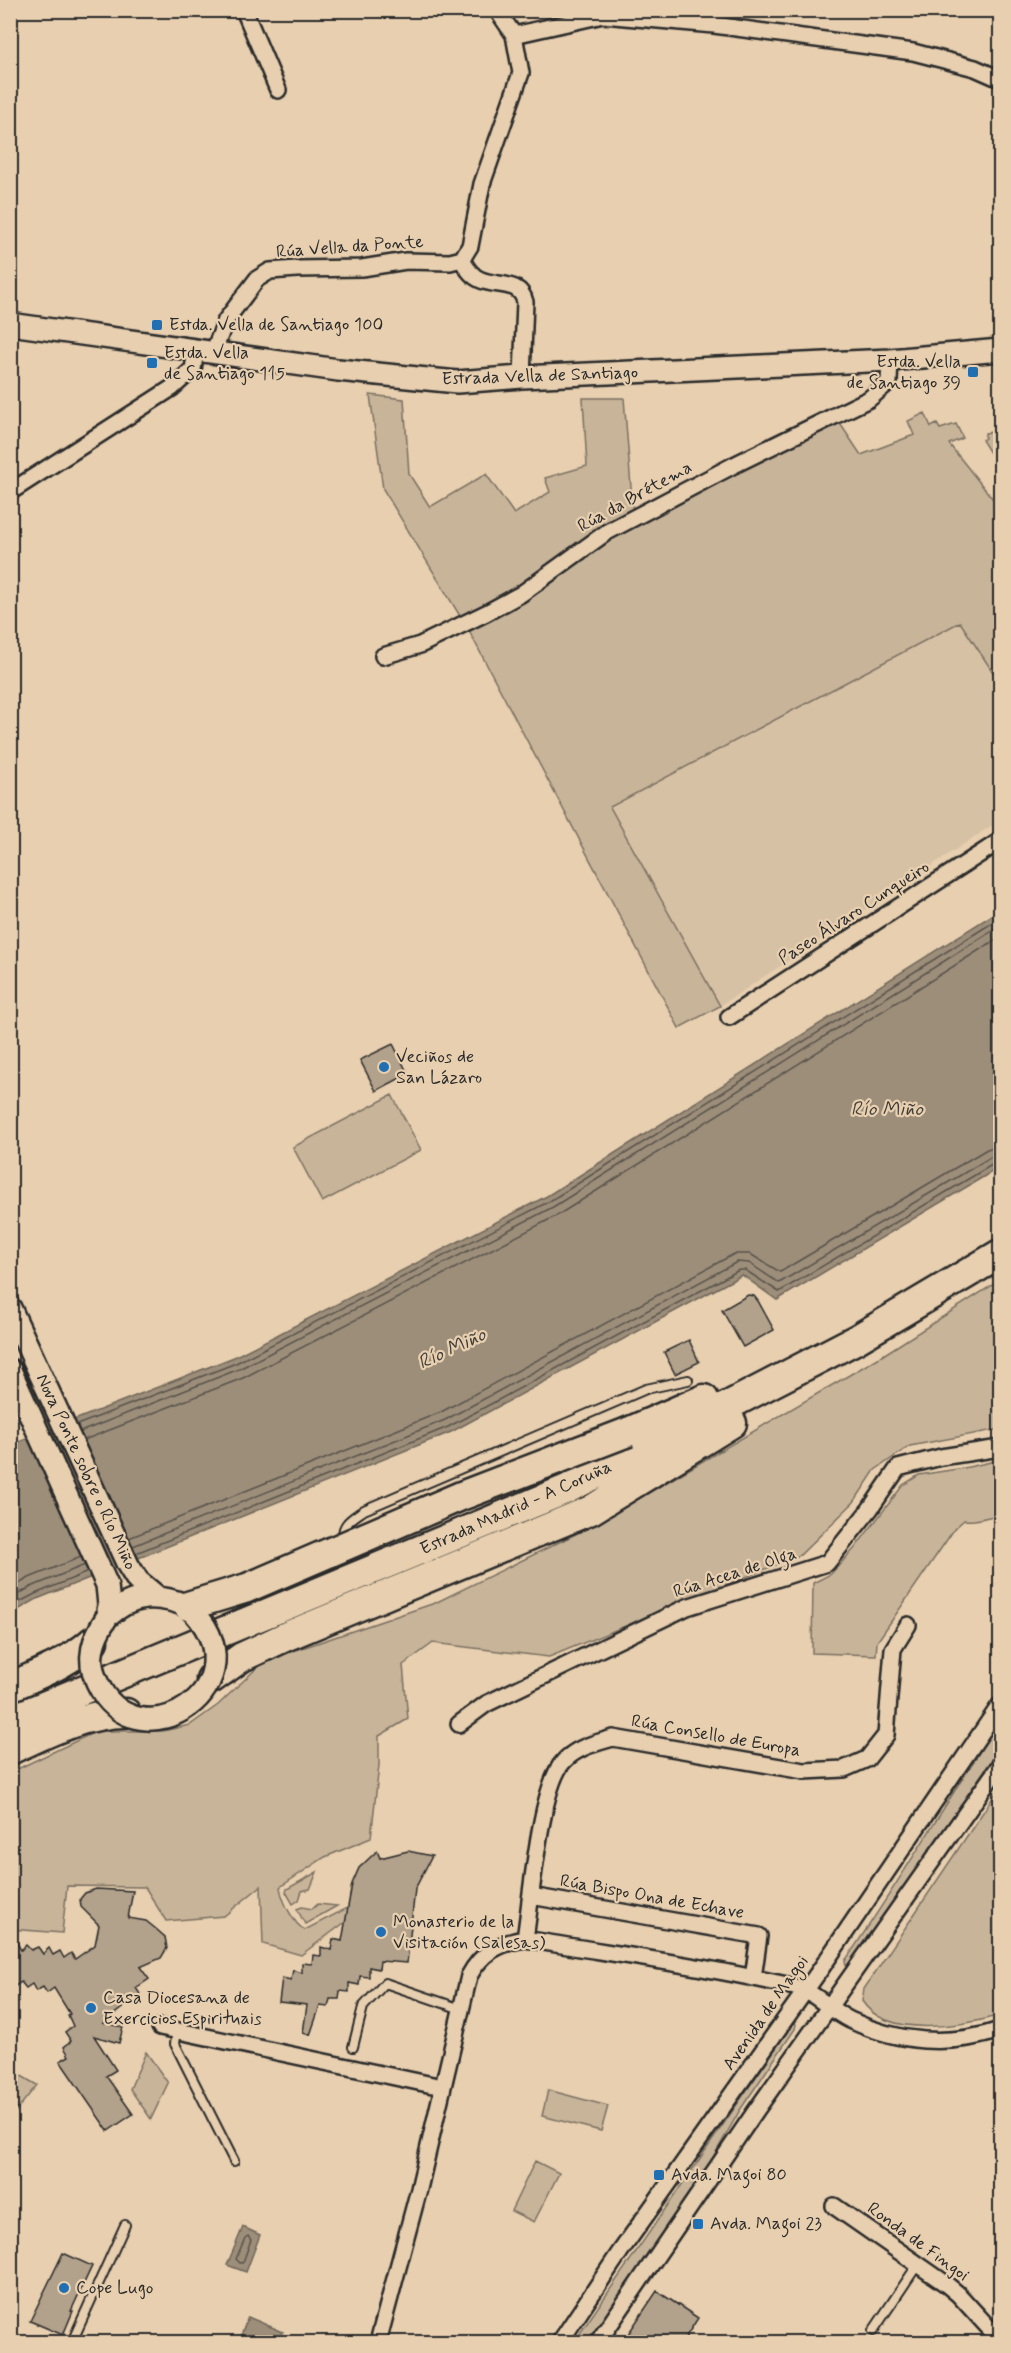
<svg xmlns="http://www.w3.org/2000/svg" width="1011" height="2353" viewBox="0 0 1011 2353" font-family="Mynerve,sans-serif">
<rect width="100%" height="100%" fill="#e7cfaf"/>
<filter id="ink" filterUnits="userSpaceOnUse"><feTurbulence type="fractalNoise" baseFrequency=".0167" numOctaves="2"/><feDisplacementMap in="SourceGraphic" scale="12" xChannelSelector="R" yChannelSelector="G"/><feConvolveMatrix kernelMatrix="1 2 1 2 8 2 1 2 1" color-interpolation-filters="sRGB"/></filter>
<g filter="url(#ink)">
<path fill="#d7c1a4" d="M961 622 1000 683V820L720 1006 610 807Z"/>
<path fill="#c8b499" stroke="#7a7062" stroke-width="1.5" d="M370 395 404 399 409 474 430 507 486 474 514 514 550 492 545 478 587 466 583 398H624L633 513 463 621 383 489Z
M925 413 931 427 937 424 940 429 956 424 963 438 949 444 1000 508V683L960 622 610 807 720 1006 679 1028 469 631 544 586 595 548 650 516 837 419 861 455 914 435 908 421Z
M1000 431V469L982 440 985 438V433Z
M392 1095 421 1150 322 1202 293 1147Z
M1000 1280V1429L910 1446 875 1470 854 1502 800 1555 549 1657 433 1643 403 1665 408 1719 379 1736V1765L371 1838 325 1857 280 1887C282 1900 293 1924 305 1930L349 1907 352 1917 301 1955 263 1944 261 1886 224 1916 166 1921 145 1887 67 1886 62 1933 11 1929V1772L97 1731H163L190 1725 218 1705 264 1661 435 1603 594 1525 880 1357Z
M1000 1460V1515C987 1516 977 1522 964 1520L955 1528 877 1642 876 1655 812 1653 813 1583 831 1574 855 1548 903 1485 919 1475 964 1468Z
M1000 1720V1748L854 1959 846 1967 845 1961C899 1882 948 1800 1000 1720Z
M1000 1787V2015C964 2026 886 2039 862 2001L864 1989Z
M317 1872 310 1889 302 1891 299 1900 293 1904 286 1892 287 1889Z
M318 1904 337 1906 305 1924 297 1909 302 1907 312 1909Z
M793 2023 796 2024 795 2029 740 2110 694 2191 590 2342H574Z
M146 2052 168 2083 151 2119 130 2089Z
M11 2070 37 2085 11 2117Z
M548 2090 608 2106 601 2131 542 2116Z
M535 2161 559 2173 534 2222 511 2211Z"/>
<path fill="#9d8e7a" stroke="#6f665a" stroke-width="1.5" d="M1000 910V1167L777 1300 742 1275 451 1432 37 1599 11 1614V1445L234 1357 547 1196Z
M243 2227 260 2235 246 2272 227 2265Z
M248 2317 283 2332 279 2342H251L240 2338Z"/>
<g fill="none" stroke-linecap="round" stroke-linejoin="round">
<path stroke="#59534b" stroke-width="1.5" d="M77 1425 236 1363 550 1201 1000 918
M80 1432 239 1369 553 1207 1000 926
M84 1440 243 1378 558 1215 1000 937
M129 1538 441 1412 734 1254H750L780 1272 987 1149 1000 1145
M133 1546 445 1420 737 1262 749 1263 779 1283 991 1157 1000 1154
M136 1553 448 1427 739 1270H745L779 1292 995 1163 1000 1162
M10 1589 29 1578 81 1557
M10 1599 31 1587 85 1565
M10 1607 35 1594 88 1572
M248 2236 251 2240 243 2262 240 2263 236 2259 245 2238Z"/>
</g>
<path fill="#b2a18b" stroke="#2b2b2b" stroke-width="1.5" d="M393 1044 408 1074 376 1091 360 1060Z
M748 1295 754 1296 758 1301 774 1330 743 1347 722 1310Z
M689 1340 699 1362 675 1374 664 1352Z
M377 1851 380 1858 408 1851 432 1856 415 1889 407 1963 380 1961 379 1969 369 1967V1977L360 1976 359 1985 349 1983V1992L340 1991 339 1999H330L328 2007 320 2006 310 2035 303 2033 307 2005 279 2002 282 1978 291 1980 293 1970 302 1973V1963L312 1964 313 1955 321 1956V1947L331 1950 333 1939 342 1941 352 1884 359 1868Z
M96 1889 133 1891 128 1918 146 1921 156 1929 165 1937 167 1948 161 1958 140 1967 149 1979 136 1988 140 1994 103 2023 123 2027 119 2043 94 2036 116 2070 106 2076 133 2114 108 2131 60 2061 69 2056 64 2047 71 2041 65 2032 73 2026 68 2015 70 2014 54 1988 47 1993 43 1987 36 1991 32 1984 26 1988 21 1982 10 1990V1930L21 1950 26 1945 31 1950 38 1947 43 1954 49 1948 53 1955 60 1951 64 1958 71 1953 75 1959 95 1945 99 1925 81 1907 80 1899 85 1893Z
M63 2253 92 2266 71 2311H73L63 2335 30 2321Z
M657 2291 698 2318 682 2343H622Z"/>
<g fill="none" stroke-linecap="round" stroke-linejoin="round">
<g stroke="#2b2b2b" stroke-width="12">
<path id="lane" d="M344 1539C340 1524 353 1518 364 1510L646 1389 688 1380
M177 2030 175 2044 234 2161
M353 2047 363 2007 385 1983 461 2009
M873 2331 918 2264
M72 2342 125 2225"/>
</g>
<g stroke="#2b2b2b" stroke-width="20">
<path id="street" d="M244 10 278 90
M514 35 603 15 714 25 913 52 975 68 1000 79
M462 259C466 268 471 276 481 280 498 287 520 280 525 302L522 377
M213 353 226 320 257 279 270 271 297 269 362 268 406 261 450 262 462 259 470 246 482 184 521 73 514 35 497 10
M10 492 172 388 193 369 196 351
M383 656 420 645 486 613 521 594 607 532 734 465 869 399 889 382 890 360
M729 1017 1000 841
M459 1724 486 1704 687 1607 827 1563 870 1509 898 1468 941 1457 1000 1448
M531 1896 759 1936 753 1978
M525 1939C531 1901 540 1785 564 1761 577 1747 596 1743 613 1738L804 1771 844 1769 867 1759 886 1735 893 1649 908 1625
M160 2027 442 2087
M834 2206 946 2284 958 2294 999 2339 1000 2338
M378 2342 419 2189 469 1976C482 1952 499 1943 525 1939 606 1953 688 1963 768 1981 781 1984 797 1986 808 1992 822 2000 835 2013 850 2020 898 2043 950 2047 1000 2030
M560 2342 620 2252 820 1970 1000 1705
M598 2342 757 2109 1000 1765"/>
</g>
<g stroke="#2b2b2b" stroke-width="26">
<path id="secondary" d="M10 324 338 370 457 382 522 377 890 360 1000 350
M10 1308 128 1565 138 1581 156 1596
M10 1370 107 1585 109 1605 107 1617
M107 1617C132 1594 157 1593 188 1606"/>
</g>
<g stroke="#2b2b2b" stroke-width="33">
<path id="highway" d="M628 1432 704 1399
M211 1679 242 1657 287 1636 591 1510 732 1423
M10 1687C39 1674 70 1662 93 1641
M10 1720 567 1489 857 1339 1000 1254
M10 1750C46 1733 85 1713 126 1713"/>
</g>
<use href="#lane" stroke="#e7cfaf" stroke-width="8"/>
<use href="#street" stroke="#e7cfaf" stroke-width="15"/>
<use href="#secondary" stroke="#e7cfaf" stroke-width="21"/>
<use href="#highway" stroke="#e7cfaf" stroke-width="28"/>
<g stroke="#2b2b2b" stroke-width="26" stroke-linecap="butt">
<path id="secondary-bridge" d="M107 1617C93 1638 86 1659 97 1682 137 1770 270 1684 188 1606"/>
</g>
<g stroke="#2b2b2b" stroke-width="33" stroke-linecap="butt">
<path id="highway-bridge" d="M188 1606 247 1588 461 1496 628 1432"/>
</g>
<use href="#secondary-bridge" stroke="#e7cfaf" stroke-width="21"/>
<use href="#highway-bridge" stroke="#e7cfaf" stroke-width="28"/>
</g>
</g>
<g fill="#1f6fb2" stroke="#e7cfaf" stroke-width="2">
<rect x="151" y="319" width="12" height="12" rx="3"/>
<rect x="146" y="357" width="12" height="12" rx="3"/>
<rect x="967" y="366" width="12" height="12" rx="3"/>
<circle cx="384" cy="1067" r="6"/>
<circle cx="381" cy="1932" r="6"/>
<circle cx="91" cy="2008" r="6"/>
<rect x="653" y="2169" width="12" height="12" rx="3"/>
<rect x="692" y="2218" width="12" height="12" rx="3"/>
<circle cx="64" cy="2288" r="6"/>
</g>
<g text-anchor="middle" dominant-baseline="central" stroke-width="4.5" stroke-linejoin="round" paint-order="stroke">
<g font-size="18" fill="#2b2b2b" stroke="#e7cfaf">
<text transform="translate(350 247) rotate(-4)">Rúa Vella da Ponte</text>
<text transform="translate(540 376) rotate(-2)">Estrada Vella de Santiago</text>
<text transform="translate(635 497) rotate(-29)">Rúa da Brétema</text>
<text transform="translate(854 913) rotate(-33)">Paseo Álvaro Cunqueiro</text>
<text transform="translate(86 1472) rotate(65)">Nova Ponte sobre o Río Miño</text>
<text transform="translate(516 1508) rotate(-24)">Estrada Madrid - A Coruña</text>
<text transform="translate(735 1573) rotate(-18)">Rúa Acea de Olga</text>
<text transform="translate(716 1736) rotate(10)">Rúa Consello de Europa</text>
<text transform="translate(652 1897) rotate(10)">Rúa Bispo Ona de Echave</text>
<text transform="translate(766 2013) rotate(-55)">Avenida de Magoi</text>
<text transform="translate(918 2242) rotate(36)">Ronda de Fingoi</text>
</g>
<g font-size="18" fill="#2b2b2b" stroke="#e7cfaf" text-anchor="start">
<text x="169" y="325">Estda. Vella de Santiago 100</text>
<text x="164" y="353">Estda. Vella<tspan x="164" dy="21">de Santiago 115</tspan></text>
<text x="961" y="362" text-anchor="end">Estda. Vella<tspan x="961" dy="21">de Santiago 39</tspan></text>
<text x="396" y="1057">Veciños de<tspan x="396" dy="21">San Lázaro</tspan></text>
<text x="393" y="1922">Monasterio de la<tspan x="393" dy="21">Visitación (Salesas)</tspan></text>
<text x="103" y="1998">Casa Diocesana de<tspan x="103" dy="21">Exercicios Espirituais</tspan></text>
<text x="671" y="2175">Avda. Magoi 80</text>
<text x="710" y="2224">Avda. Magoi 23</text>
<text x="76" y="2288">Cope Lugo</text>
</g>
<g font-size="20" font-style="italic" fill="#423f3b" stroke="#e7cfaf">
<text x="887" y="1109">Río Miño</text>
<text transform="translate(452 1349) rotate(-25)">Río Miño</text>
</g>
</g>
<rect width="1011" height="2353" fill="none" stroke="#e7cfaf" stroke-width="36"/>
<rect x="18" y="18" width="975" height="2317" fill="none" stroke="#2b2b2b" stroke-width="2" filter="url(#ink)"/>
</svg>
